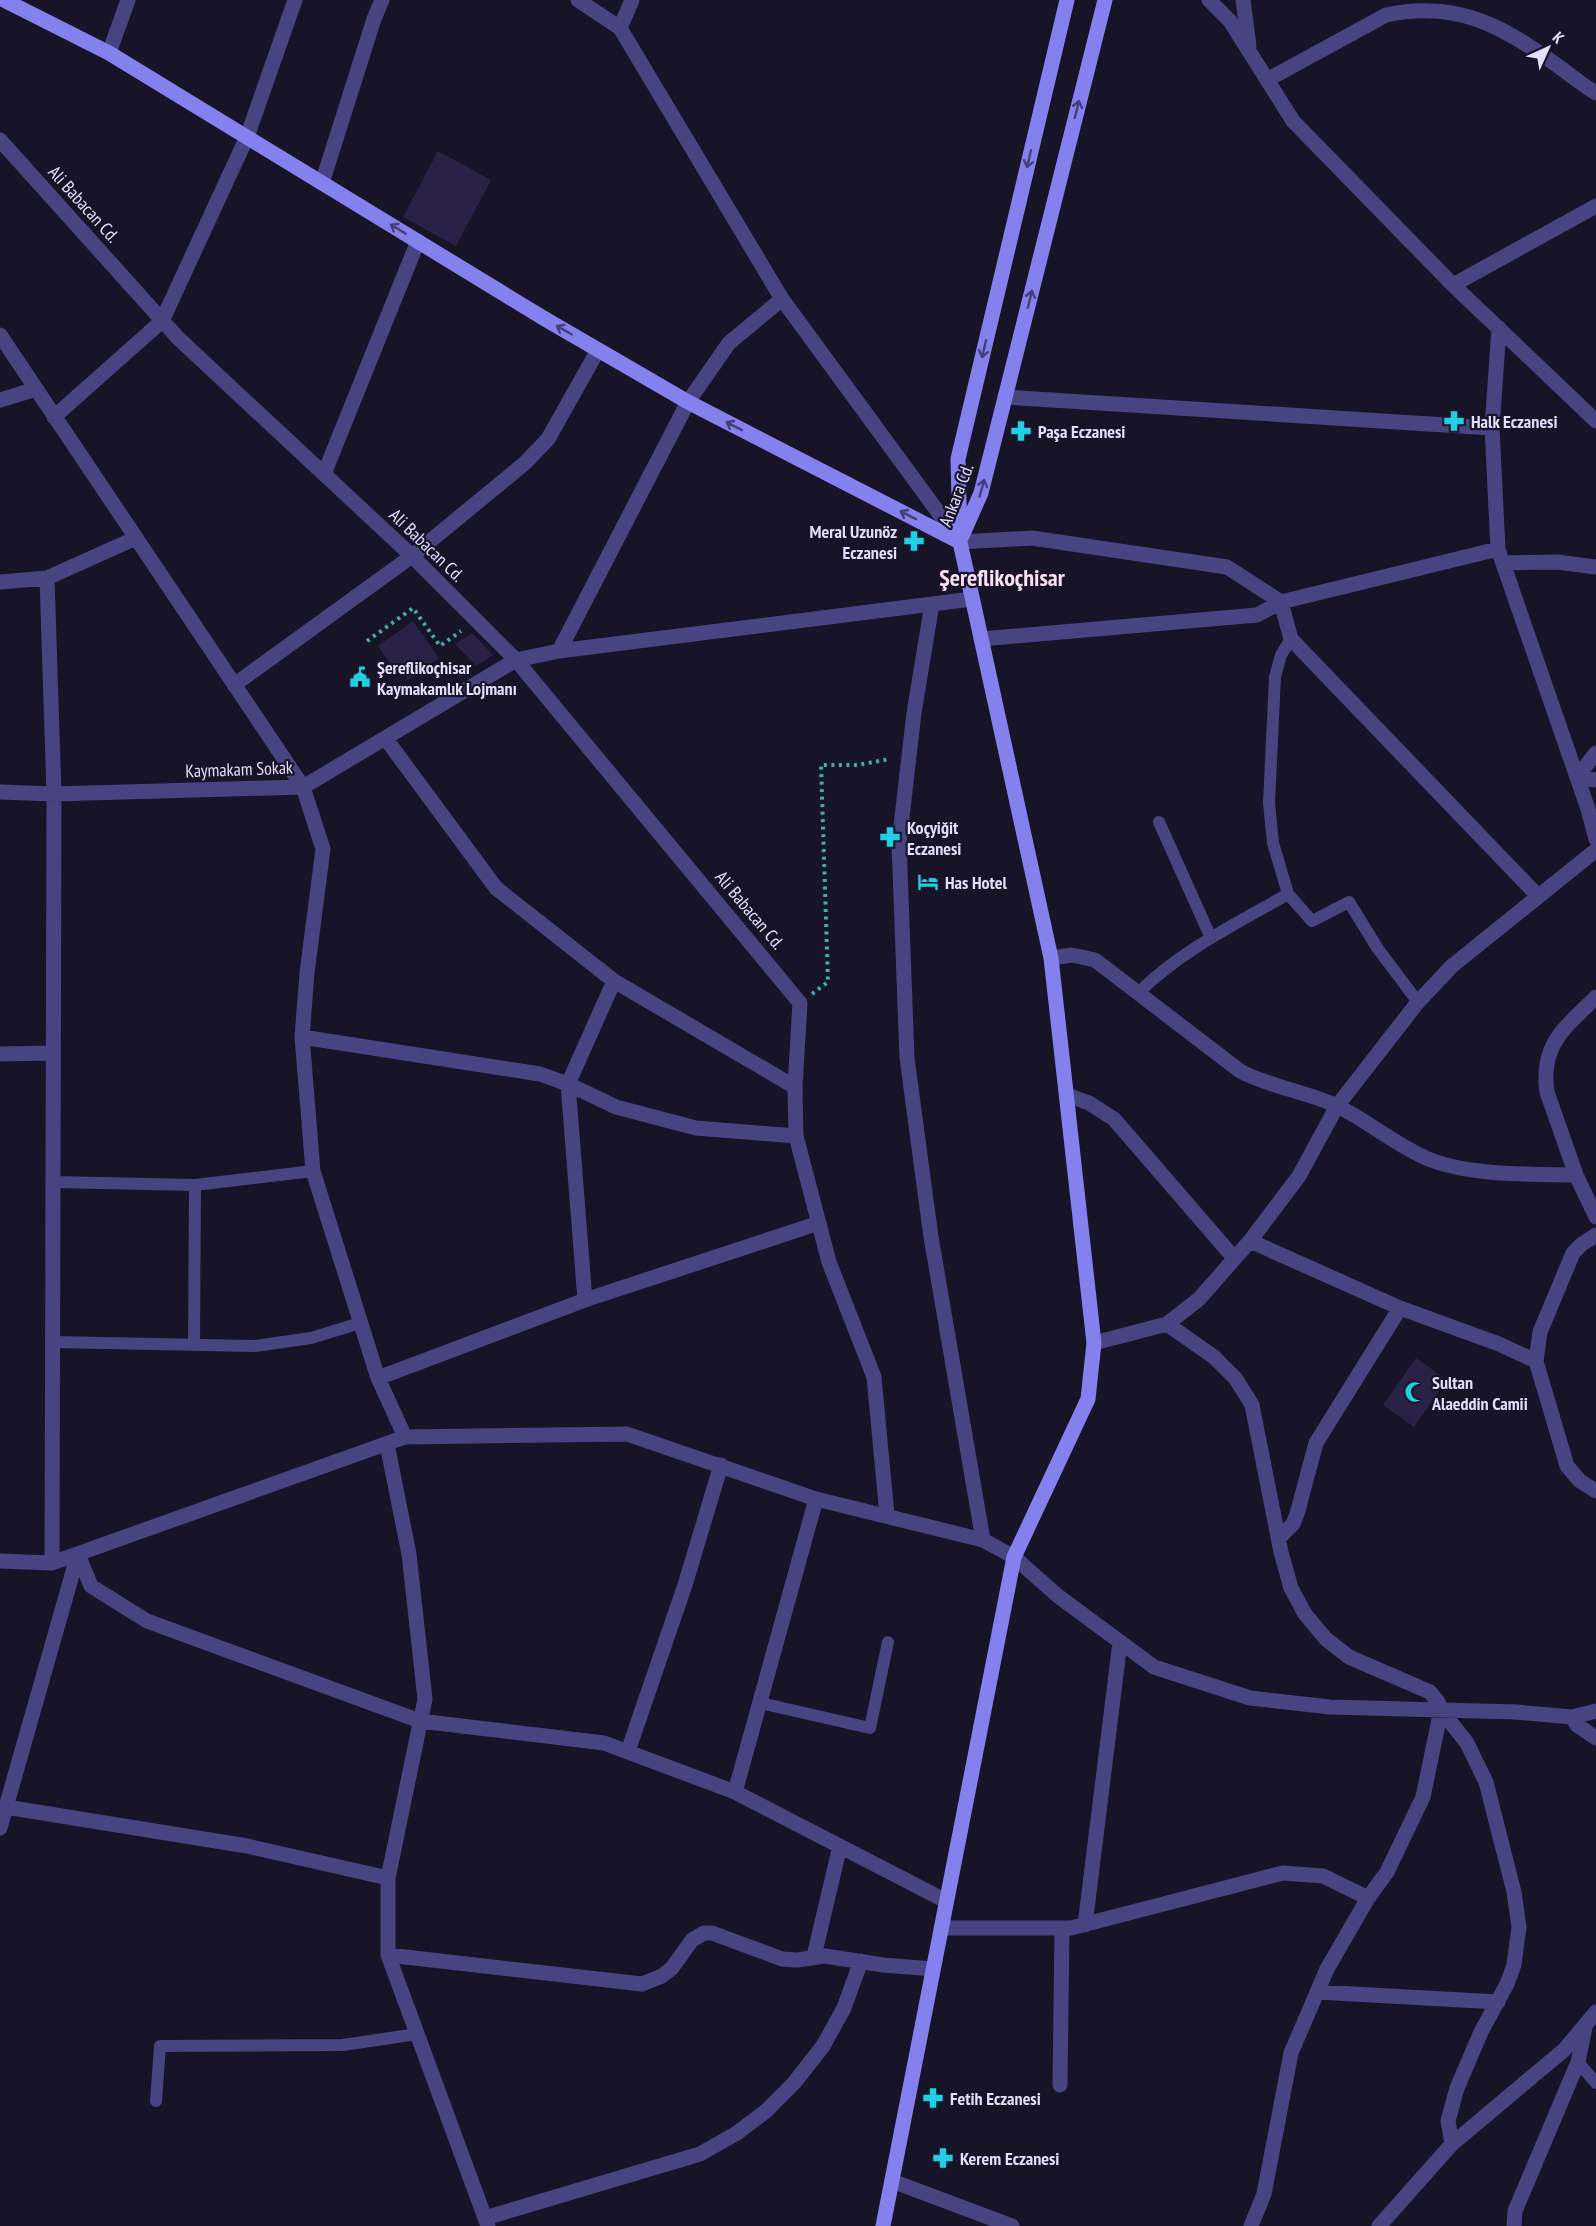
<svg xmlns="http://www.w3.org/2000/svg" width="1596" height="2226" viewBox="0 0 1596 2226" font-family="'PT Sans Narrow',sans-serif">
<rect width="100%" height="100%" fill="#171428"/>
<path fill="#292246" d="M438 151 491 180 456 246 403 217Z
M413 621 439 658 408 680 402 671 397 674 378 646Z
M472 633 493 655 476 666 455 644Z
M1416 1358 1447 1380 1414 1427 1383 1405Z"/>
<g fill="none" stroke-linecap="round" stroke-linejoin="round">
<path stroke="#40ada7" stroke-width="4" stroke-dasharray="3 4.5" stroke-linecap="butt" d="M367 641 413 608 440 646 461 631
M812 994 828 982 821 765H857L890 759"/>
<path stroke="#474481" stroke-width="12" d="M1159 822 1211 938
M1288 894 1273 843 1269 803 1275 677 1281 655 1291 639
M1139 992C1182 950 1236 924 1288 894L1312 921 1349 902 1378 949 1418 1002
M53 1182 195 1185 313 1171
M53 1342 255 1346 311 1338 360 1323
M194 1343 195 1185
M760 1703 870 1728 888 1642
M1578 2062 1596 2083
M156 2101 160 2046 343 2045 417 2034"/>
<path stroke="#474481" stroke-width="15" d="M578 0 620 28 782 299 960 542 1032 538 1227 567 1281 602 1291 639 1538 896
M1209 0 1230 21 1293 121 1453 285 1596 421
M1243 0 1249 46
M620 28 632 0
M109 53 128 0
M1267 80 1386 15C1457 0 1503 26 1558 66 1571 75 1583 86 1596 93
M322 183 374 19 382 0
M1453 285 1596 206
M1499 328 1492 428 1498 549 1588 809 1596 839
M0 335 303 787 323 849 307 973 302 1037 313 1171 378 1378 405 1437
M1005 397 1492 428
M0 400 36 389
M54 417 162 321 247 137 295 0
M324 474 418 241
M1503 563 1557 562 1596 567
M47 578 54 794 52 1563
M0 582 47 578 136 538
M932 604 914 713 899 843 907 1058 931 1237 983 1540
M981 639 1257 615 1281 602 1498 549
M559 651 972 599
M234 685 412 556 525 463 548 439 598 350
M386 739 496 888 614 981 795 1087
M1596 753 1577 777 1596 780
M0 792 54 794 303 787 516 660 559 651 688 402 729 343 782 299
M1051 958 1072 955 1095 960 1240 1071C1270 1087 1304 1091 1335 1105 1367 1120 1394 1144 1426 1158 1467 1176 1532 1174 1576 1175
M1596 997C1565 1028 1540 1044 1547 1092L1576 1175 1596 1217
M302 1037 540 1074 568 1084 616 1107 696 1128 796 1136
M0 1054 53 1053
M1067 1095 1089 1103 1114 1119 1234 1258
M1596 1235 1582 1244 1573 1253 1540 1332 1536 1361 1567 1466 1580 1481 1596 1491
M1250 1241 1400 1308 1499 1344 1536 1361
M585 1300 568 1084 614 981
M1167 1324 1214 1357 1236 1379 1252 1405 1281 1552 1291 1588 1305 1614 1326 1639 1349 1657 1430 1692 1438 1702 1441 1710 1467 1743 1486 1782 1514 1892 1519 1927 1514 1965 1507 1984 1481 2032 1457 2088 1448 2121 1452 2144
M1094 1343 1167 1324 1199 1299 1250 1241 1299 1176 1337 1106 1418 1002 1452 966 1596 850
M378 1378 585 1300 819 1223
M387 1444 409 1554 425 1699 388 1878V1955L488 2226
M1279 1538 1293 1524 1297 1514 1316 1443 1400 1308
M78 1554 91 1586 147 1621 420 1721 604 1743 735 1792 946 1901
M1014 1557 1058 1596 1154 1667 1250 1698 1330 1707 1516 1712 1572 1717 1596 1711
M1572 1717 1577 1725 1596 1738
M628 1751 685 1585 721 1465
M735 1792 816 1499
M6 1807 247 1846 388 1878
M0 1828 78 1554
M1085 1925 1120 1642
M941 1928H1071L1283 1873 1323 1876 1368 1898
M388 1955 642 1984 662 1976 672 1968 692 1940 704 1933H712L782 1959 797 1960 825 1956 883 1965 933 1969
M814 1956 840 1846
M1317 1992 1498 2002
M1060 2085 1062 1928
M892 2181 1012 2226
M485 2218 700 2154 737 2133 766 2111 794 2083 823 2046 844 2008 861 1961
M1251 2226 1264 2194 1291 2053 1327 1969 1368 1898 1387 1872 1423 1797 1441 1710
M1379 2226 1452 2144 1564 2050 1596 2012
M1514 2226 1515 2211 1578 2062 1585 2027"/>
<path stroke="#474481" stroke-width="15" d="M0 140 178 338 412 556 516 660 800 1003 795 1087 796 1136 829 1262 874 1377 887 1515
M0 1561 52 1563 405 1437 627 1434 816 1499 983 1540 1014 1557"/>
<path stroke="#8481ef" stroke-width="15" d="M4 0 109 53 545 319 688 402 960 542
M962 536 981 493 1105 0
M883 2226 1014 1557 1088 1399 1094 1343 1051 958 960 542 958 459 1067 0"/>
</g>
<defs><path id="oneway-shaft" d="M-6 0H5M1.5-3L5.5 0L1.5 3" fill="none" stroke-width="1.6" stroke-linecap="round" stroke-linejoin="round" transform="scale(1.5)"/></defs>
<g stroke="#434078">
<use href="#oneway-shaft" transform="translate(1077 109) rotate(-76)"/>
<use href="#oneway-shaft" transform="translate(1029 159) rotate(103)"/>
<use href="#oneway-shaft" transform="translate(398 229) rotate(-148)"/>
<use href="#oneway-shaft" transform="translate(1030 299) rotate(-76)"/>
<use href="#oneway-shaft" transform="translate(564 330) rotate(-150)"/>
<use href="#oneway-shaft" transform="translate(984 349) rotate(103)"/>
<use href="#oneway-shaft" transform="translate(734 426) rotate(-153)"/>
<use href="#oneway-shaft" transform="translate(982 488) rotate(-74)"/>
<use href="#oneway-shaft" transform="translate(908 515) rotate(-153)"/>
</g>
<defs>
<g id="pharmacy-bare" transform="scale(1.62)"><path d="M-2-6h4v4h4v4h-4v4h-4v-4h-4v-4h4Z" fill="#21cfe4" stroke="#171428" stroke-width="2.5" paint-order="stroke"/></g>
<g id="civic-bare" transform="scale(1.62)"><path d="M-.6-6.5H3V-4.5H.6V-3L4-1V1h2V6H-6V1h2V-1L-.6-3ZM-1.2 2.5V6h2.4V2.5Z" fill="#21cfe4" stroke="#171428" stroke-width="2.5" paint-order="stroke"/></g>
<g id="hotel-bare" transform="scale(1.62)"><path d="M-6-4.5h1.5V1H6V5H4.5V3h-9V5H-6ZM-4 0a1.8 1.8 0 1 1 3.6 0ZM.5 0V-2.5h3Q6-2.5 6 0Z" fill="#21cfe4" stroke="#171428" stroke-width="2.5" paint-order="stroke"/></g>
<g id="mosque-bare" transform="scale(1.62)"><path d="M3.5-4.9A6 6 0 1 0 3.5 4.9A5 5 0 1 1 3.5-4.9Z" fill="#21cfe4" stroke="#171428" stroke-width="2.5" paint-order="stroke"/></g>
</defs>
<g fill-rule="evenodd">
<use href="#pharmacy-bare" x="1454" y="421"/>
<use href="#pharmacy-bare" x="1021" y="431"/>
<use href="#pharmacy-bare" x="914" y="541"/>
<use href="#civic-bare" x="360" y="677"/>
<use href="#pharmacy-bare" x="890" y="837"/>
<use href="#hotel-bare" x="928" y="882"/>
<use href="#mosque-bare" x="1415" y="1392"/>
<use href="#pharmacy-bare" x="933" y="2098"/>
<use href="#pharmacy-bare" x="943" y="2158"/>
</g>
<g text-anchor="middle" dominant-baseline="central" stroke-width="4.5" stroke-linejoin="round" paint-order="stroke">
<g font-size="18" fill="#e2defb" stroke="#171428">
<text transform="translate(84 204) rotate(48)">Ali Babacan Cd.</text>
<text transform="translate(956 495) rotate(-69)">Ankara Cd.</text>
<text transform="translate(427 545) rotate(44)">Ali Babacan Cd.</text>
<text transform="translate(239 769) rotate(-2)">Kaymakam Sokak</text>
<text transform="translate(750 910) rotate(50)">Ali Babacan Cd.</text>
</g>
<g font-size="18" font-weight="bold" fill="#e2defb" stroke="#171428" text-anchor="start">
<text x="1471" y="421">Halk Eczanesi</text>
<text x="1038" y="431">Paşa Eczanesi</text>
<text x="897" y="531" text-anchor="end">Meral Uzunöz<tspan x="897" dy="21">Eczanesi</tspan></text>
<text x="377" y="667">Şereflikoçhisar<tspan x="377" dy="21">Kaymakamlık Lojmanı</tspan></text>
<text x="907" y="827">Koçyiğit<tspan x="907" dy="21">Eczanesi</tspan></text>
<text x="945" y="882">Has Hotel</text>
<text x="1432" y="1382">Sultan<tspan x="1432" dy="21">Alaeddin Camii</tspan></text>
<text x="950" y="2098">Fetih Eczanesi</text>
<text x="960" y="2158">Kerem Eczanesi</text>
</g>
<g font-size="24" font-weight="bold" fill="#fbe0f1" stroke="#171428">
<text x="1002" y="577">Şereflikoçhisar</text>
</g>
</g>
<g transform="translate(1548 48) rotate(45)" stroke="#171428" stroke-width="4.5" paint-order="stroke">
<path d="M0-4.5L10 22L0 15L-10 22Z" fill="#e2defb"/>
<text y="-9" font-size="16" font-weight="bold" text-anchor="middle" fill="#e2defb">K</text>
</g>
</svg>
